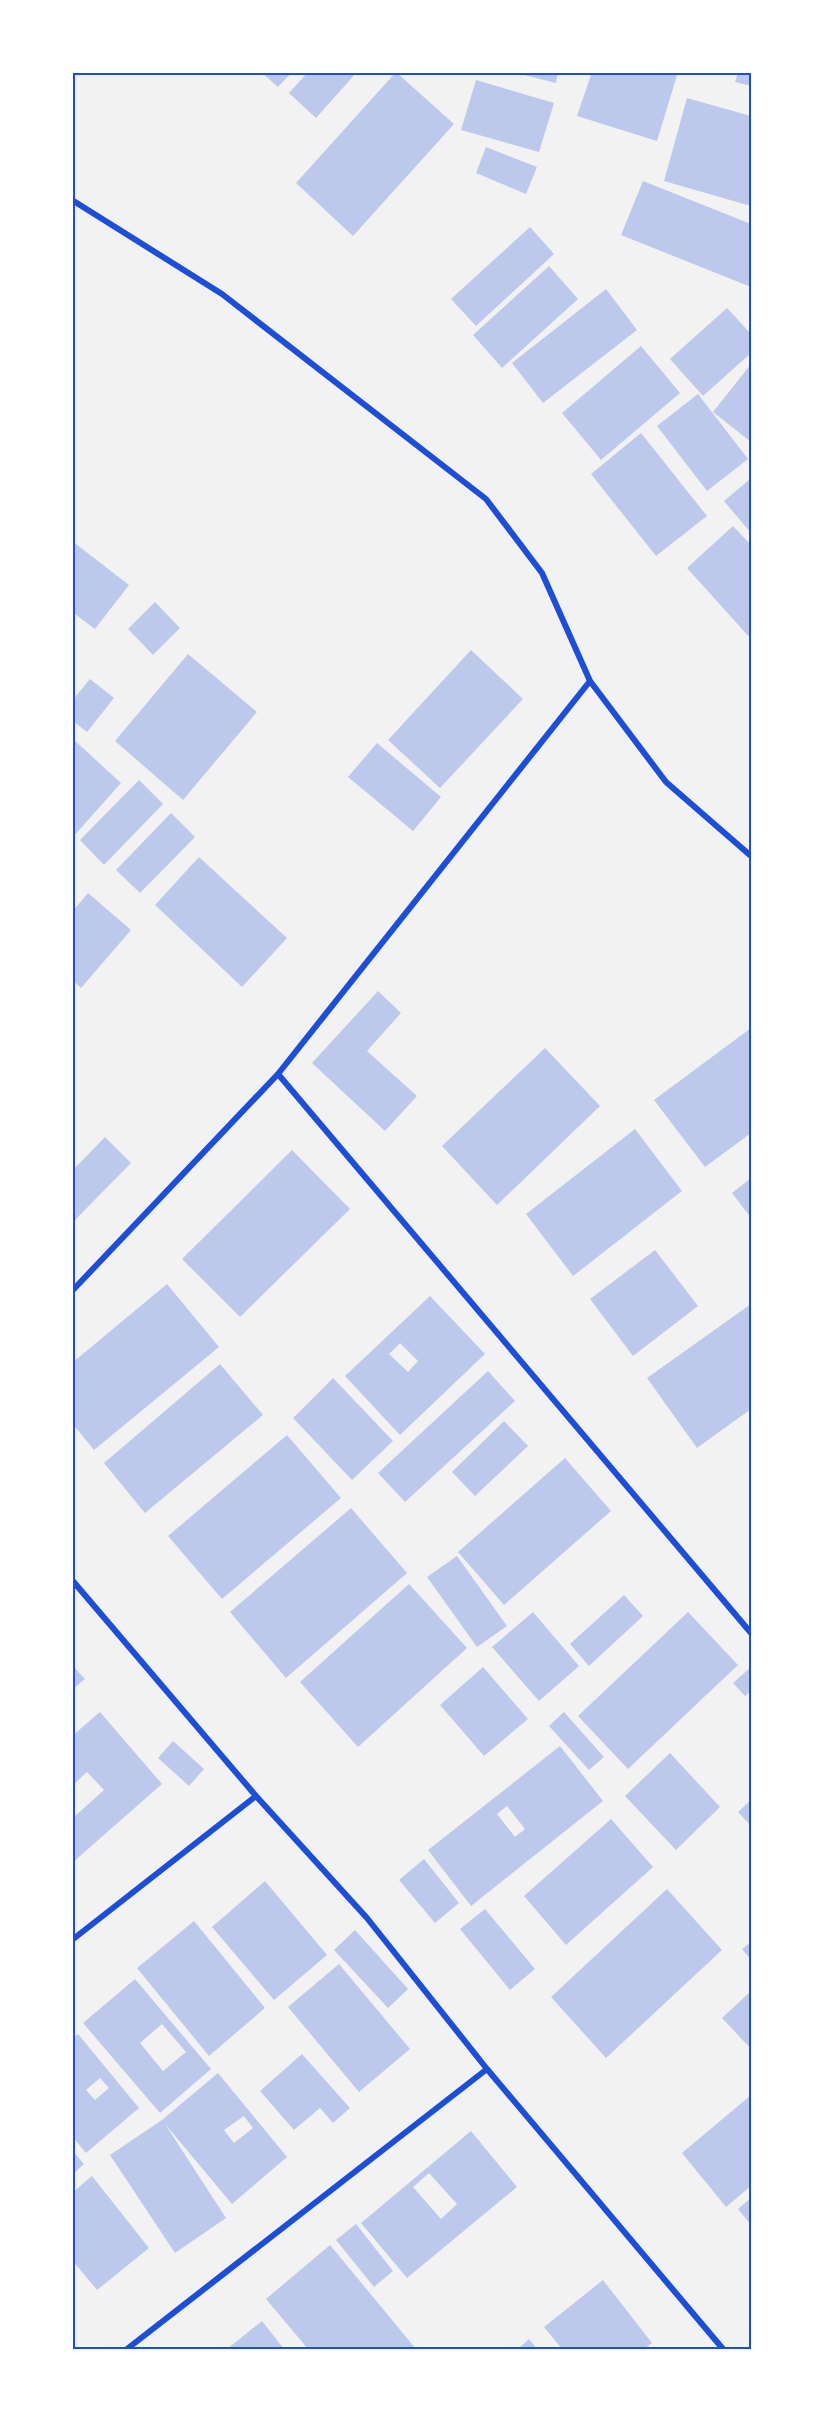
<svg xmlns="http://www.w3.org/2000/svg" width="823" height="2421" viewBox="0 0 823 2421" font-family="Mulish,sans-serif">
<rect width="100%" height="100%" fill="#f2f2f2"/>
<path fill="#bdc9ec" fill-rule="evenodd" d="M261 72H292L278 87Z
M308 72H357L316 118 289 93Z
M396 72 454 124 353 236 296 183Z
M512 72H558L556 83Z
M592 72H678L657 141 577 116Z
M738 72H751V86L735 82Z
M476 80 554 103 539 152 461 130Z
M687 98 751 116V206L664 181Z
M486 147 537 167 526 194 476 173Z
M643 181 751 224V287L621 235Z
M530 227 554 254 476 326 451 299Z
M549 266 578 299 502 368 473 335Z
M606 289 637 330 543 403 512 363Z
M727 308 751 334V353L703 396 670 359Z
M641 346 680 393 601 460 562 413Z
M751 364V442L713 412Z
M698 394 748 459 707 491 657 426Z
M641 433 707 516 656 556 591 474Z
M749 480 751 482V533L724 501Z
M733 526 751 545V639L687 568Z
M72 541 129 585 95 629 72 612Z
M155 602 180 628 153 655 128 629Z
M471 650 523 699 440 788 388 740Z
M188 654 257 712 183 800 115 741Z
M90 679 114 698 87 732 72 720V701Z
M72 738 121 783 72 838Z
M377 743 441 797 413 831 348 777Z
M139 780 163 804 104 865 80 840Z
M171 813 195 837 140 893 116 870Z
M199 857 287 938 242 987 155 905Z
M88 893 131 930 81 988 72 980V912Z
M378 991 401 1013 367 1051 417 1096 385 1131 312 1063Z
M751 1028V1133L705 1167 654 1100Z
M545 1048 600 1106 497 1205 442 1146Z
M635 1129 682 1191 573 1276 526 1214Z
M105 1137 131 1163 74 1221 72 1219V1171Z
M292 1150 350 1209 240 1317 182 1259Z
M751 1178V1218L732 1193Z
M655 1250 698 1306 633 1356 590 1299Z
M167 1284 219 1347 94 1450 72 1423V1363Z
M430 1296 485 1354 400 1435 345 1376ZM400 1343 418 1361 408 1372 389 1354Z
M751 1304V1409L697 1448 647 1378Z
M220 1364 263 1415 145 1513 104 1463Z
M488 1371 515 1401 405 1502 378 1473Z
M333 1378 393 1441 352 1480 293 1418Z
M504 1421 528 1446 475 1496 452 1472Z
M287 1435 341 1498 222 1599 168 1536Z
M565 1458 611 1511 504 1605 458 1552Z
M351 1508 407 1573 286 1678 230 1612Z
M457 1556 507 1626 477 1647 427 1577Z
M409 1584 467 1648 358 1747 300 1682Z
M624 1595 643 1616 589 1666 570 1644Z
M533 1612 579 1666 539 1701 492 1647Z
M688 1612 738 1665 628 1769 578 1716Z
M72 1665 85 1679 72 1690Z
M483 1667 528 1719 484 1756 440 1705Z
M751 1667V1691L745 1696 733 1683Z
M100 1712 162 1784 72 1863V1815L74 1817 104 1790 87 1772 72 1786V1736Z
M564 1712 604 1757 589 1770 549 1726Z
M173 1741 204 1769 189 1786 158 1758Z
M560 1746 603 1801 471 1906 428 1850ZM507 1806 525 1829 515 1837 497 1814Z
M670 1753 720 1807 676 1850 625 1796Z
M751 1800V1826L738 1812Z
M611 1819 653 1867 566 1945 524 1896Z
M424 1859 459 1903 435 1923 399 1880Z
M265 1881 327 1955 274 2000 212 1927Z
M667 1889 722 1950 606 2058 551 1997Z
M485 1909 535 1969 510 1990 460 1929Z
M194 1921 265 2008 209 2056 137 1968Z
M355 1930 408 1989 388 2008 334 1950Z
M751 1942V1960L742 1949Z
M339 1964 410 2049 359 2092 288 2007Z
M135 1979 211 2069 160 2113 83 2023ZM162 2024 186 2052 163 2071 140 2043Z
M751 1991V2049L722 2018Z
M78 2034 139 2108 86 2153 72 2136V2039ZM100 2078 109 2088 95 2100 86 2090Z
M302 2054 350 2108 333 2123 320 2108 294 2130 260 2091Z
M218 2073 287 2157 232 2204 165 2124 226 2218 175 2253 110 2155 162 2120ZM244 2116 253 2128 234 2143 224 2130Z
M751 2095V2186L726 2207 682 2153Z
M471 2131 517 2187 407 2278 361 2223ZM429 2173 457 2204 441 2219 413 2187Z
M72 2150 84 2164 72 2175Z
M92 2176 149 2248 97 2290 72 2260V2193Z
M751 2198V2225L738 2209Z
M356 2224 393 2271 374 2287 336 2240Z
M330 2245 416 2349H308L266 2299Z
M603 2280 652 2343 644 2349H562L544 2327Z
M262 2321 284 2349H227Z
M529 2339 537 2349H518Z"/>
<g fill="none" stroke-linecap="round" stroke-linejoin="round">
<path stroke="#1d4ed8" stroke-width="6" d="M72 200 222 294 486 499 542 573 590 681 666 782 751 856
M278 1074 751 1633
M72 1291 278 1074 590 681
M72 1580 256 1796 367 1918 487 2069 723 2349
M72 1940 256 1796
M127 2349 487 2069"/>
</g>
<rect width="823" height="2421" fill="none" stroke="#ffffff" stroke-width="147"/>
<rect x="74" y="74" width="676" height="2274" fill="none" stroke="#1d4ed8" stroke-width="2"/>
</svg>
